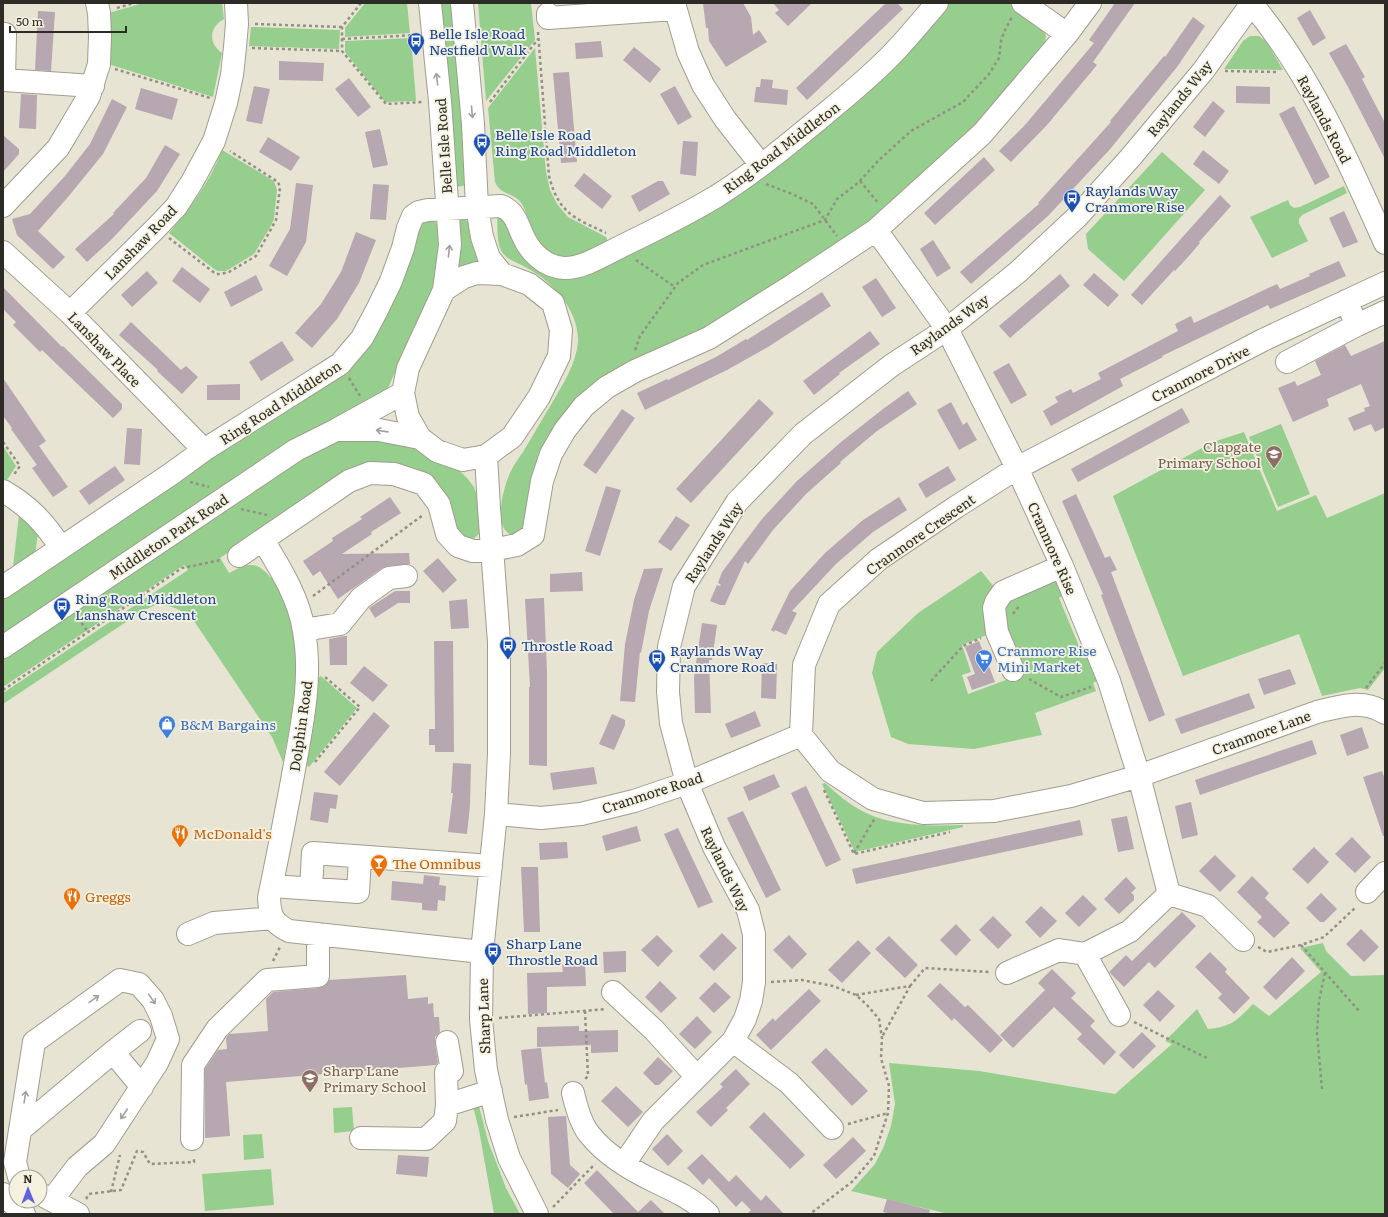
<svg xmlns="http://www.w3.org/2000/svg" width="1388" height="1217" viewBox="0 0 1388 1217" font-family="Literata,serif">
<rect width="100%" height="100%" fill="#e7e4d3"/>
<path fill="#96ce8d" d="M143 3H222L224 19C209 27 208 43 222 53L213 97 108 64 109 13Z
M365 3H407L410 33 345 37V28Z
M435 3H451L467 185 451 188Z
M478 3H531L535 40 486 101Z
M948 3H1009L1036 23 1044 30 1046 36 1044 49 967 136 887 207 857 231 771 291 583 396 526 528C519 533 513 539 506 531 495 519 504 486 510 473 513 466 518 459 523 452 533 436 542 419 552 403 563 384 576 364 578 342 579 310 553 282 527 268 519 263 508 261 502 252 496 243 498 227 497 216L502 217 537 266 624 255 921 32Z
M251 27 340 30 339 49 249 46Z
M1250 36H1259L1266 41 1283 70 1224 69 1243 41Z
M411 38 416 101 385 102 345 52V41Z
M535 48 546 172 550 190 557 204 568 217 606 237 608 242C579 255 552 271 533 232 529 223 527 213 522 204 514 192 501 196 495 182L488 108Z
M222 150 274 181 277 190 274 219 272 224 254 254 226 271H218L214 269 169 233C191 207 210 182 222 150Z
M1162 152 1205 190 1124 281 1088 249 1086 234Z
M1344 186 1347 193 1302 215 1299 219V223L1308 241 1272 258 1250 217 1288 200 1290 205 1294 208 1300 207Z
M459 219H464L468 222 471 242 475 252 483 264 455 272 456 222Z
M420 221H434L437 224C441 247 438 269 431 292L389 386 383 396 3 637V596L339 373Z
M1281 424 1310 494 1278 507 1249 437Z
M1244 432 1277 511 1316 495 1327 518 1385 493V668L1368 690 1360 688 1322 696 1299 634 1183 676 1113 496 1213 442Z
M359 437 404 444 459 470 467 478 474 487 478 499 480 532C475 541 468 539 459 538L430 483 338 479 220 558 229 573C248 563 256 560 271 578L275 576C279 586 286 596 289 607 304 659 293 711 283 762L272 737 192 618C181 610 167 602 153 606 149 608 145 610 141 612L3 704V693L188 570 184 565 3 687V659L315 450 328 443Z
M3 446 16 466 7 480 3 479Z
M19 514 38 534 35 554 13 567Z
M981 571 995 588 989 634 962 645 971 672 962 675 968 694 1022 674 1002 613 1008 598 1057 579 1064 595 1059 598 1084 658 1089 657 1097 681 1093 683 1096 691 1035 713 1042 735 974 749 908 744 891 737 872 673 877 652 918 613Z
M321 676 357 708 309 767 305 764 314 718 318 678Z
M825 783C841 798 860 813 882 819 908 826 937 826 963 825V827L855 852 822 784Z
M1323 943 1326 951 1351 976 1385 975V1214H949L851 1191 875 1164 884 1146 891 1126 895 1104 889 1063 979 1071 1115 1094 1172 1044 1165 1041 1197 1009 1208 1029C1233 1026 1236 1021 1253 1004L1269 1016 1321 972 1300 948Z
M473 1106H479L488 1141 506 1188 520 1214H494L479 1130Z
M352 1107 354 1131 334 1133 333 1108Z
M262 1134 264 1158 244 1160 243 1135Z
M271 1169 274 1205 205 1211 202 1174Z"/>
<path fill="#b6a7b0" d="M703 3H743L751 17 753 35 759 30 767 42 726 67 709 41 708 28H706Z
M773 3H812L788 26 775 13 779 10Z
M886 3H897L903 9 807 100 796 88Z
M1115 3H1135L1093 62 1097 65 1047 125 1011 162 999 151 1025 125 1094 43 1089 40Z
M1310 10 1326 38 1313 46 1297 18Z
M38 11 55 12 51 71 35 70Z
M1193 17 1205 26 1177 67 1111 148 1048 216 971 284 960 272 1039 204 1038 203 1111 122 1110 121 1164 56 1165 57Z
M601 41 603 57 576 59 575 43Z
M1346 44 1365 77 1362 79 1385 123V159L1348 87 1329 53Z
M634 47 661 69 650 83 623 60Z
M279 61 324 63 323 81 279 80Z
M569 72 577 162 561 163 553 73Z
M349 78 371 107 358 117 335 89Z
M761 79 773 80 772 88 788 90 787 105 754 102 756 87H760Z
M254 86 270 89 262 124 246 121Z
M675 86 692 117 678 125 660 94Z
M1236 86 1270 87V104L1236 103Z
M141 88 178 99 172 120 135 109Z
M21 94 37 95 36 129 19 128Z
M112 99 127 107 103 154 68 197 38 231 65 257 53 269 17 235 12 219 30 214 65 176 90 144Z
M1213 101 1225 111 1205 137 1193 127Z
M1294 106 1330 177 1315 185 1279 114Z
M380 129 388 165 373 168 365 132Z
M3 135 19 149V154L3 172Z
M268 137 300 157 291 171 259 152Z
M683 141 698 142 696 176 680 174Z
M165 145 180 154 157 191 112 239 87 262 75 249 114 214 113 213 146 178Z
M1203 150 1229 171 1219 184 1193 164Z
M984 157 995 170 935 225 924 213Z
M584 173 612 196 602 209 574 186Z
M658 181H663L670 194 639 212 631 196Z
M296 183 313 185 306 242 287 276 269 266 290 229Z
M373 184 389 185 386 220 370 219Z
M1220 195 1231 206 1199 242 1200 243 1188 257 1175 271 1174 270 1142 305 1131 295Z
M1344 211 1358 242 1343 248 1329 218Z
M356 232 376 240 359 283 337 319 312 348 295 333 321 304 341 272Z
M933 240 951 268 937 277 920 249Z
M1339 261 1346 276 1270 309 1268 305 1162 356 1163 357 1120 379 1123 386 1051 426 1043 411 1058 402 1055 397 1071 389 1073 393 1101 379 1098 373 1178 331 1175 324 1191 316 1194 323 1277 284 1280 289 1310 276 1309 274Z
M182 267 210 289 200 303 172 281Z
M147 271 158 283 132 307 121 295Z
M1094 273 1119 295 1108 307 1083 285Z
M1060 274 1070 286 1010 338 999 326Z
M256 275 263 290 231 307 224 292Z
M876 278 896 308 882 317 862 287Z
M3 287 62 347 63 346 122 404V409L113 418 42 350 40 352 13 325 16 322 3 309Z
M822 292 831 306 768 347 727 370 645 410 637 393 667 379 668 380 716 357 746 339 747 340Z
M131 322 181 370 186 366 198 377 182 394 157 371 158 370 119 335Z
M870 331 880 344 839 373 840 374 814 395 803 381Z
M282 341 294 360 261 381 249 362Z
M1385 341V427L1375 432 1371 424 1354 431 1348 418 1365 411 1364 408 1370 406 1361 384 1327 399 1329 406 1293 422 1278 388 1295 381 1297 386 1321 375 1315 361 1345 345 1351 356Z
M1009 363 1027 395 1011 404 993 372Z
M3 378 46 441 39 446 68 487 53 497 32 468 37 465 11 429 12 428 3 416Z
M240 384V400H207V385Z
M908 391 917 404 877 431 840 462 841 463 806 494 773 530 748 564 745 561 725 605H720L710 601 717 585 720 586 721 585 718 583 722 572 762 519 797 481 841 442 883 409Z
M759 399 774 413 691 503 676 489Z
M951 402 963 425 967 422 977 440 959 450 937 410Z
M1182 408 1190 422 1078 482 1071 469Z
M622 409 635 418 596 474 583 465Z
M127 428 142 429 140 465 124 464Z
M115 466 125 480 89 505 79 491Z
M948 466 956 480 926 498 918 484Z
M606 486 621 490 600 556 585 551Z
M1076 494 1105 558 1110 556 1117 570 1111 572 1165 715 1149 722 1101 595 1103 594 1062 501Z
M390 497 401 513 371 532 372 534 342 554 409 553 410 564 388 566 382 568 338 599 320 571 313 576 303 561 333 541 332 538 362 519 360 517Z
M899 497 907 510 873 532 836 564 792 611 797 613 786 635 775 630 774 632 771 630 790 591 825 553 863 520Z
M676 516 690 525 671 551 658 542Z
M438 558 457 580 443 593 423 571Z
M663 568 649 611 641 653 640 652 635 702 620 701 625 644 634 600 644 569Z
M582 572 583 591 550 592V574Z
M395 591H410V603H398L375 618 369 608Z
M544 598 547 672V766L529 765V687H530L525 599Z
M467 599 469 628 451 629 449 601Z
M702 623 717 625 712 660H709L711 713H695L694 677Z
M344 636H347V665H330L329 639Z
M434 641H453L454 752H435V745H429V729H435Z
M979 641 995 682 972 690 967 677 975 674 965 647Z
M762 663 777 664 776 699 761 698Z
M364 666 388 685 373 702 350 683Z
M1290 669 1296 684 1264 695 1258 679Z
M1249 693 1255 708 1181 734 1175 719Z
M755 711 761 726 731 738 725 724Z
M374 712 390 726 340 786 324 772Z
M612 714 625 720V725L614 750 599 744Z
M1362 727 1369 748 1347 756 1340 735Z
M1312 740 1317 754 1200 795 1195 780Z
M453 763 471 764 470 805 467 834 448 832 453 793H451Z
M594 767 597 784 553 790 550 773Z
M1382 771 1385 780V836H1383L1363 777Z
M774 774 780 787 749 801 743 787Z
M806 786 841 860 826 867 791 793Z
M314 792 338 795 336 809 330 808 328 823 310 820Z
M1191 802 1198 835 1182 839 1175 806Z
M743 811 781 890 766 898 727 818Z
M1127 816 1134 849 1118 852 1111 819Z
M1080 820 1083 835 856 884 852 869Z
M637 826 641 841 606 851 602 836Z
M678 828 713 902 698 908 664 834Z
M1352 837 1371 857 1355 873 1335 854Z
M567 842 568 858 540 860 539 843Z
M1314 847 1329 862 1308 884 1292 869Z
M1215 855 1236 876 1220 892 1199 871Z
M521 867H538L540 932H524Z
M424 875 440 877 439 885 446 886 445 901 438 900 437 911 422 910V903L391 900 392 881 423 884Z
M1252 876 1269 893 1265 898 1290 923 1274 938 1257 922 1262 917 1237 892Z
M1126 877 1136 888 1131 893 1134 895V900L1119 914 1104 899Z
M1321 893 1337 909 1324 922H1320L1306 908Z
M1083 895 1097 909 1079 927 1065 913Z
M1041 906 1057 921 1040 938 1025 922Z
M1182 912 1196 926 1155 968 1149 962 1124 987 1109 972 1126 955 1132 961Z
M993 916 1012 935 998 949 979 930Z
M956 924 971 940 956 956 940 940Z
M1361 929 1379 947 1364 962 1346 944Z
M722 933 737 948 714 971 699 956Z
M657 935 673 951 658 967 641 950Z
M789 935 807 954 792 969 773 950Z
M889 936 918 965 905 978 875 949Z
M858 940 871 953 842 983 828 970Z
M626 951V972L604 973 603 952Z
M1210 952 1227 969 1225 972 1250 998 1234 1014 1218 998 1222 994 1195 967Z
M1292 957 1305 971 1276 1000 1263 987Z
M562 964H585L586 986 547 987V1013L528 1014 527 973 563 972Z
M1052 969 1076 993 1071 998 1095 1021 1090 1026 1116 1052 1104 1065 1077 1039 1082 1034 1054 1007 1013 1048 1000 1035 1045 990 1038 983Z
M406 975 408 999 428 997V1004L433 1003 434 1017H439L440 1032 435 1037V1044L438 1063 436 1065 226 1082 230 1136 205 1138V1069L218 1050 227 1049 226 1038 229 1034 268 1031 266 999 273 992 319 988 325 986 329 980Z
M660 981 677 998 661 1013 645 997Z
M715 982 731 997 714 1013 699 998Z
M940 983 965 1007 968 1005 1003 1040 990 1053 954 1018 952 1021 927 996Z
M809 989 821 1001 771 1050 756 1035 773 1018 775 1021Z
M1158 990 1175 1006 1160 1022 1143 1005Z
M697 1016 712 1032 695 1049 679 1034Z
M579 1026V1031L618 1030V1052L591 1053V1045L537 1047V1027Z
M1142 1032 1156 1046 1133 1069 1119 1055Z
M541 1048 545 1083 547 1082 549 1098 529 1101 527 1084 525 1085 521 1050Z
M826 1048 868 1091 852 1106 811 1062Z
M658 1057 673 1071 659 1085H655L643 1073Z
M736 1069 750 1084 726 1108 728 1110 711 1127 696 1112 723 1087 720 1084Z
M616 1086 643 1112 628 1127 601 1101Z
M764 1112 805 1155 790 1169 749 1127Z
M566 1116 570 1165 580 1174 568 1188 551 1174 548 1117Z
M667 1134 683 1151 668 1166 652 1149Z
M853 1137 866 1151 836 1179 823 1165Z
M702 1154 729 1182 736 1175 761 1201 766 1195 784 1214H747L751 1210 742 1201 736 1207 709 1178 703 1185 687 1168Z
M398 1155 429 1157 427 1177 396 1174Z
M597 1170 638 1212 651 1200 665 1214H614L584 1183Z
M887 1199 930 1210 929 1214H890L883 1212Z"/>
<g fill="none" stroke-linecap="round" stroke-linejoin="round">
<g stroke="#a19d8e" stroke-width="24">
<path id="minor" d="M430 3 440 101 450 245 444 290
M462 3 473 124 477 207 482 237 489 258 502 274
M674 3 688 52 703 85 725 119 761 165
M1023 3 1067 34
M1251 3C1310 73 1348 160 1385 243
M548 14V18L674 9
M5 34 4 80 93 86
M3 206 58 148 89 96 99 64 100 36 99 13 97 3
M876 230 947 329 1017 468 1062 566 1109 681 1139 776 1169 894 1130 931 1085 954 1059 950 1007 973
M3 252 70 313 204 450
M477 273 502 274 529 284 553 303 561 330 559 356 539 397 512 437 486 456 463 460 437 451 420 438 408 417 403 393 408 368 444 290 464 277Z
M1385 283 1263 340 1017 468 956 507 879 559 829 604 804 665 801 735 830 771 873 799 923 813 994 811 1071 796 1139 776 1317 712C1340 706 1363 699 1385 713
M70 313 156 228 176 207 192 182 214 141 226 103 232 75 235 47 237 24 236 3
M1357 325 1385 312
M1287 362 1357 325 1346 301
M338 430H379L420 438
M486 456 489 508 499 642V754L496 814 482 952 481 1020 486 1070 497 1120 509 1158 537 1214
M3 491C29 506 45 523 61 548
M263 540C280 568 299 598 304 631 312 676 303 720 295 764 287 809 278 854 269 898 270 917 273 923 289 931L482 952
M239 556 349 481 370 473 394 474 424 484 439 504 447 534 458 546 473 551 492 550 517 545 533 535 542 481 551 454 565 430 584 406 607 387 635 371 709 338 793 285 876 230 982 134 1067 34 1090 3
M3 587 171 474 204 450 340 364 362 338 377 310 391 281 403 248 408 228 413 216 419 212 428 210 501 206C514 211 517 222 522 234 529 251 544 267 564 268 583 269 609 252 626 244 657 229 687 214 717 196 755 172 790 143 825 114 850 93 875 73 897 49 911 34 924 18 937 3
M304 630 340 624 361 598 389 578 406 576
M3 647 296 450 336 430 403 393
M1013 670 997 632 994 608 996 602 1003 592 1062 566
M496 814 541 818 581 814 634 801 687 783 801 735
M272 886 358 892 360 857
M311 889 313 853 491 866
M1367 892 1385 873
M1169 894 1208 906 1243 940
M188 934 214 923 273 918
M1085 954 1119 1015
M613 992 654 1030 697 1077
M733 1041 789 1083 832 1128
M447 1042 452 1071 446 1072 447 1105 491 1091
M113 1052 142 1087
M573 1093C576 1106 581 1125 590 1135 606 1155 631 1170 654 1181 673 1190 693 1199 708 1214
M20 1130 113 1052 140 1031
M361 1138 426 1139 445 1121 447 1105
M192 1139 193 1065 217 1029 267 980 318 976V934
M624 1164 653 1121 733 1041 745 1019 751 1001 754 982V934L748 910 714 847 687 783 671 723 668 692 669 647 684 586 737 502 803 434 892 365 947 329 1018 272 1078 216 1130 158 1203 71 1252 3
M19 1177 15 1162 34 1042 120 980 139 984 153 1000 161 1016 168 1039 157 1063 104 1144 77 1167 52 1200
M3 1194 24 1214
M40 1194 78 1214"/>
</g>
<path stroke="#939185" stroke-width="2.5" stroke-dasharray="3 3" stroke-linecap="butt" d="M361 3 342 27V51L386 104 423 102
M117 8 134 3
M255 24 342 27
M538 32 549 176C555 198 562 211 583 222 591 226 598 229 606 233
M342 39 416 35
M252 48 342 51
M115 69 210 98
M1225 71 1278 72
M490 102 538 39
M860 181 879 204
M766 184 792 194 813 204 837 236
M169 238 216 274H221L229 272 256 256 276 220 280 187 278 182 230 151
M636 260 675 287
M635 350 640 336 678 283 703 265 825 220 837 199 858 183 878 161 911 131 963 102 989 74 999 58 1001 41 1004 32 1012 17
M349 378 360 396
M3 442 20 466 13 476
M190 482 209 487
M241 509 267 515
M313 596 423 515
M1013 614 1020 605
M78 618 88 632
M1029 679 1061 697 1091 687
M931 681 963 646 981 638
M1366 688 1385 663
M3 690 182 568 221 560
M315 762 360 707 325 677
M824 790 854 854 950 832
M854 853 875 818
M1301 945 1359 1011
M1258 947 1267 952 1301 945 1324 937 1356 907
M273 961 280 947
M771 982 802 980 833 986 856 995 867 1005 879 1019 882 1038 881 1058 889 1086 888 1113 874 1156 853 1181 810 1214
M910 986 925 968 989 972
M856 995 910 986 882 1037
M585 1011 588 1076 585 1079
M499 1018 606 1009
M1134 1022 1207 1058
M1322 1089 1317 1033 1319 1001 1325 972
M514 1117 558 1110
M848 1124 888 1113
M111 1192 120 1155
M86 1199 89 1194 121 1190 137 1151 143 1152 150 1164 194 1162V1157
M553 1207 595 1164"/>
<use href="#minor" stroke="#fff" stroke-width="22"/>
</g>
<defs><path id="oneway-shaft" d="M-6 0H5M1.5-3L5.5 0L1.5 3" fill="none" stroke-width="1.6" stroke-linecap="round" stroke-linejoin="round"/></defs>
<g stroke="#a0a09d">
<use href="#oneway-shaft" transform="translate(437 79) rotate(-96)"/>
<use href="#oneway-shaft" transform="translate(472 112) rotate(85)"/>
<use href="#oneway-shaft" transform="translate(449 251) rotate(-84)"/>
<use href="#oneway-shaft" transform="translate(382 431) rotate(-172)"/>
<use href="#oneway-shaft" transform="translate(94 999) rotate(-35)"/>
<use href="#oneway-shaft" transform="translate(152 999) rotate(55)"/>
<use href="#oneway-shaft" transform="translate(25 1097) rotate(-81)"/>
<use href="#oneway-shaft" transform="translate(124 1114) rotate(124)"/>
</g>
<defs>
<g id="bus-pin" transform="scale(0.9)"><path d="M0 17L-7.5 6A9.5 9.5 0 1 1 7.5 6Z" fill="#1a4fb4" stroke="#f5f1e0"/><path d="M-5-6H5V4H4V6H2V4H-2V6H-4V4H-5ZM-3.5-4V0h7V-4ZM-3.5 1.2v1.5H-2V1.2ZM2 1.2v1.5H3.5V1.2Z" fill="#fff"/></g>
<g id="school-pin" transform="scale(0.9)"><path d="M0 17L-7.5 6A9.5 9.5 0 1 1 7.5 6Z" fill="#8d6e63" stroke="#f5f1e0"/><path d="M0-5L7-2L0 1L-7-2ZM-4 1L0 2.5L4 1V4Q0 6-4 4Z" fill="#fff"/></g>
<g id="supermarket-pin" transform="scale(0.9)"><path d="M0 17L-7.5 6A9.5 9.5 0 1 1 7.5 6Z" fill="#3f7fe0" stroke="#f5f1e0"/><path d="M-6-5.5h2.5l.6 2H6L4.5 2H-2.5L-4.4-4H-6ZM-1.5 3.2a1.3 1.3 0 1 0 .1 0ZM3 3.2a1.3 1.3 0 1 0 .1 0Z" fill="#fff"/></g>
<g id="shop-pin" transform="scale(0.9)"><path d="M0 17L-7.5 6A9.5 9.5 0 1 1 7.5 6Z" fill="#3f7fe0" stroke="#f5f1e0"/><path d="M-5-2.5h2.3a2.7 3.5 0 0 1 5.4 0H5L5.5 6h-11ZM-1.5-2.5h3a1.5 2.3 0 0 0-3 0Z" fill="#fff"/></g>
<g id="restaurant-pin" transform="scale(0.9)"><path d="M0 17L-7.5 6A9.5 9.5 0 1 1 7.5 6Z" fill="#e8710a" stroke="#f5f1e0"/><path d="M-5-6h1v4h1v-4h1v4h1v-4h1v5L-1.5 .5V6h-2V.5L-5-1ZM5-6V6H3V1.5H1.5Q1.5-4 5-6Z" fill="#fff"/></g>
<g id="bar-pin" transform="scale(0.9)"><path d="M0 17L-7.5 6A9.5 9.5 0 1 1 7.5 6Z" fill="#e8710a" stroke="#f5f1e0"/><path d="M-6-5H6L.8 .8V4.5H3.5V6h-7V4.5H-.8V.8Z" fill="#fff"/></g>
</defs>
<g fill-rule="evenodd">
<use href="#bus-pin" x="416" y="41"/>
<use href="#bus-pin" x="482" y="142"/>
<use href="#bus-pin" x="1072" y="198"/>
<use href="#school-pin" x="1274" y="454"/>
<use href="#bus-pin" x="62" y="606"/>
<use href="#bus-pin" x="508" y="645"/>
<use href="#bus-pin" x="657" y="658"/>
<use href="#supermarket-pin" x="984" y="658"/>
<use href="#shop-pin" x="167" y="724"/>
<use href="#restaurant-pin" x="180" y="833"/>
<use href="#bar-pin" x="379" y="863"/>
<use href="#restaurant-pin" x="72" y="896"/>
<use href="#bus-pin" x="493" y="951"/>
<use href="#school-pin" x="310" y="1078"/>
</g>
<g text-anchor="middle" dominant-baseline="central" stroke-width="3.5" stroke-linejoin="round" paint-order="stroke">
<g font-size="14" fill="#164399" stroke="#f5f1e0" text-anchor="start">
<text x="429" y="33">Belle Isle Road<tspan x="429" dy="16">Nestfield Walk</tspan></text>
<text x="495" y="134">Belle Isle Road<tspan x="495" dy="16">Ring Road Middleton</tspan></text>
<text x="1085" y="190">Raylands Way<tspan x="1085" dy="16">Cranmore Rise</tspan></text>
<text x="75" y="598">Ring Road Middleton<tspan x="75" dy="16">Lanshaw Crescent</tspan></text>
<text x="521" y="645">Throstle Road</text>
<text x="670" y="650">Raylands Way<tspan x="670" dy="16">Cranmore Road</tspan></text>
<text x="506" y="943">Sharp Lane<tspan x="506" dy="16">Throstle Road</tspan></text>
</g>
<g font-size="14" fill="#2c2b25" stroke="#f5f1e0">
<text transform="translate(1179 98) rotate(-51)">Raylands Way</text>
<text transform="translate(1325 119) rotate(62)">Raylands Road</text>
<text transform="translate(443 146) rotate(-94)">Belle Isle Road</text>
<text transform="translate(781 147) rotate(-37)">Ring Road Middleton</text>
<text transform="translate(140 242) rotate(-46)">Lanshaw Road</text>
<text transform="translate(949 324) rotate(-36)">Raylands Way</text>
<text transform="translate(105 349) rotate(46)">Lanshaw Place</text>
<text transform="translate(1200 373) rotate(-27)">Cranmore Drive</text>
<text transform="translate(280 402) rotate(-33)">Ring Road Middleton</text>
<text transform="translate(920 534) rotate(-35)">Cranmore Crescent</text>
<text transform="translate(168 536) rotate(-34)">Middleton Park Road</text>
<text transform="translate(713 542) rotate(-57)">Raylands Way</text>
<text transform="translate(1053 548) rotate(66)">Cranmore Rise</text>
<text transform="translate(300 726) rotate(-82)">Dolphin Road</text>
<text transform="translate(1261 732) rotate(-20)">Cranmore Lane</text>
<text transform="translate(652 792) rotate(-18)">Cranmore Road</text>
<text transform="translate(726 869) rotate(64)">Raylands Way</text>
<text transform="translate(483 1016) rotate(-92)">Sharp Lane</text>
</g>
<g font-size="14" fill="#785e54" stroke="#f5f1e0" text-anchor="end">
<text x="1261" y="446">Clapgate<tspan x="1261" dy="16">Primary School</tspan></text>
<text x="323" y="1070" text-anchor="start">Sharp Lane<tspan x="323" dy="16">Primary School</tspan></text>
</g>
<g font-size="14" fill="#366cbe" stroke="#f5f1e0" text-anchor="start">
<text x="997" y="650">Cranmore Rise<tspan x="997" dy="16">Mini Market</tspan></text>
<text x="180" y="724">B&amp;M Bargains</text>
</g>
<g font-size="14" fill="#c56008" stroke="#f5f1e0" text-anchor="start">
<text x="193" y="833">McDonald's</text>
<text x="392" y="863">The Omnibus</text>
<text x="85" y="896">Greggs</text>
</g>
</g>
<rect width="1388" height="1217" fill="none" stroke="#2c2b25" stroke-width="8"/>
<g transform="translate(28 1189) rotate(359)"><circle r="19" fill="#f5f1e0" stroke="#a5a295"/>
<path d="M0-3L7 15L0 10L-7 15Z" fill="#6163dc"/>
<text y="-6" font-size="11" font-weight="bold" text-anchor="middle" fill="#2c2b25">N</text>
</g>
<path d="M10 26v6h116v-6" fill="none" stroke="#2c2b25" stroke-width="2"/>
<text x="16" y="26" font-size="12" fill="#2c2b25" stroke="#f5f1e0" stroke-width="3" paint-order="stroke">50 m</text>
</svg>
